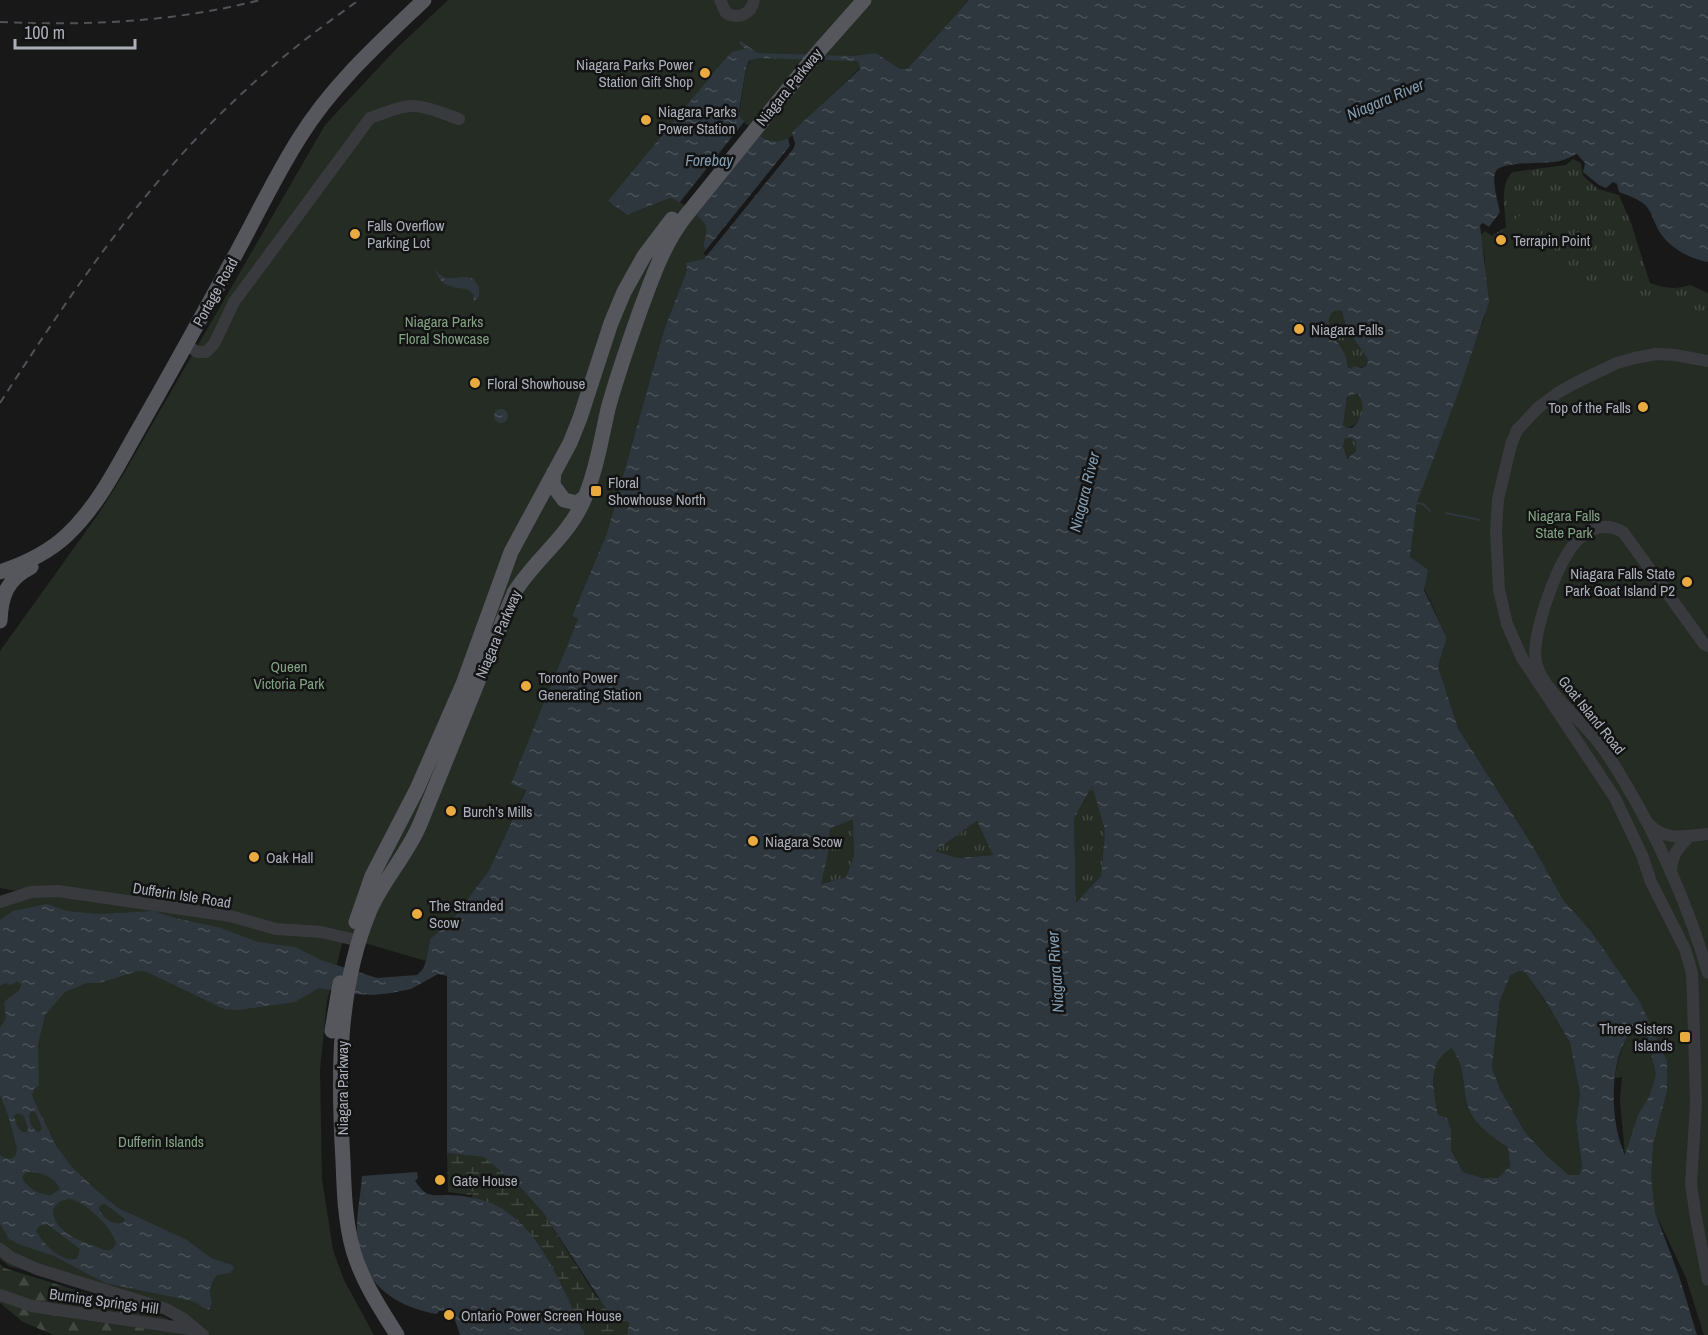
<svg xmlns="http://www.w3.org/2000/svg" width="1708" height="1335" viewBox="0 0 1708 1335" font-family="'Archivo Narrow',sans-serif">
<defs>
<pattern id="grass-tufts" width="24" height="20" patternUnits="userSpaceOnUse" patternTransform="scale(1.5)"><rect width="24" height="20" fill="#242c24"/><path d="M3 7l-1-3M5 7V3M7 7l1-3M15 17l-1-3M17 17v-4M19 17l1-3" fill="none" stroke="#414842"/></pattern>
<pattern id="forest-firs" width="22" height="20" patternUnits="userSpaceOnUse" patternTransform="scale(1.5)"><rect width="22" height="20" fill="#242c24"/><path d="M5 1l3.5 6h-7zM16 11l3.5 6h-7z" fill="#414842"/></pattern>
<pattern id="wetland-marsh" width="20" height="14" patternUnits="userSpaceOnUse" patternTransform="scale(1.5)"><rect width="20" height="14" fill="#242c24"/><path d="M1 5h8M5 5V1M11 12h8M15 12V8" fill="none" stroke="#414842"/></pattern>
<pattern id="water-ripples" width="26" height="14" patternUnits="userSpaceOnUse" patternTransform="scale(1.5)"><rect width="26" height="14" fill="#2e373d"/><path d="M2 4q2-2 4 0t4 0M15 11q2-2 4 0t4 0" fill="none" stroke="#4a5157"/></pattern>
</defs>
<rect width="100%" height="100%" fill="#181819"/>
<path fill="url(#grass-tufts)" d="M1573 159 1581 163 1583 176 1598 189 1619 195 1631 223 1650 283C1665 288 1675 290 1690 285L1708 293V346L1493 235 1506 227C1505 211 1499 183 1513 172L1566 165Z
M1335 309 1342 311 1346 327 1368 360 1366 366 1351 370C1345 364 1345 356 1341 348 1335 336 1320 321 1335 309Z
M1356 392C1370 404 1361 430 1343 427L1347 397Z
M1349 438 1353 439 1356 442V451L1346 459 1342 446 1345 439Z
M1093 785 1105 830 1101 876 1076 904 1074 819Z
M853 818 854 856 846 877 820 884 828 854 830 829Z
M977 821 994 855 958 858 935 851Z"/>
<path fill="url(#forest-firs)" d="M0 1264 4 1268 166 1318 187 1335H54L23 1322 0 1303Z"/>
<path fill="url(#wetland-marsh)" d="M447 1153 485 1157 522 1189 544 1214 596 1296 629 1323 627 1335H585C559 1283 536 1212 472 1198L473 1190 471 1195 448 1192Z"/>
<path fill="#242c24" d="M448 0H969L907 69H900L876 53 858 56 856 61 860 64V68L798 127C795 130 793 136 790 138 772 150 750 131 739 116L746 68 751 60 748 55 609 202 627 215 670 198C679 199 702 217 705 225 708 232 705 239 703 245L709 253 704 259 687 270 664 330 607 533 572 616 579 619 512 783 526 789 489 870 453 919 430 939 426 961 344 937 327 1001 320 1070 322 1179 333 1250 344 1280 374 1335H194L167 1313 9 1266 0 1259V896L16 891 0 888V651L99 513 124 473 325 125 396 49Z
M1523 214 1563 260 1589 283 1598 287 1613 288 1633 295 1663 299 1708 314V1335H1704L1686 1278 1655 1212 1625 1156 1620 1100 1622 1077 1615 1078C1617 1057 1624 1042 1634 1024L1620 974 1591 931 1561 899 1531 843 1458 728 1438 666 1447 638 1410 557 1417 503 1485 316V259L1480 235 1485 231 1492 236 1514 225 1516 218Z
M1519 971 1525 972 1545 1000 1570 1043 1580 1094 1576 1122 1582 1167 1579 1175H1569L1546 1155 1525 1132 1500 1089 1492 1067 1500 1001 1510 976Z
M1452 1047C1467 1071 1461 1083 1468 1107 1472 1120 1497 1140 1508 1148L1510 1166 1498 1179 1483 1178 1463 1172 1451 1150V1130L1438 1116 1434 1096V1070L1441 1054Z"/>
<path fill="url(#water-ripples)" fill-rule="evenodd" d="M969 0H1708V262C1687 258 1664 245 1656 225 1652 217 1651 210 1644 204 1638 199 1627 195 1619 192L1617 184 1613 182 1606 188 1599 185 1583 172 1585 163 1577 154C1571 157 1566 159 1560 161 1547 164 1502 161 1496 171 1491 178 1498 203 1500 212L1489 227 1483 223 1480 225 1489 302 1461 385 1417 503 1410 557 1428 570 1424 590 1447 638 1438 666 1458 728 1531 843 1563 900 1591 931 1640 1002 1667 1061V1090L1653 1145 1651 1176 1655 1212 1679 1276 1697 1335H627L629 1323 607 1310 544 1214 522 1189 484 1157 447 1153V976L438 974 411 989 391 993 373 995 357 994 319 988 295 1002 238 1010 224 1009 147 972 138 971 99 983H87L65 992 45 1015 38 1044 39 1085 34 1089 32 1096 56 1146 72 1167 94 1188 118 1208 187 1240 211 1258 232 1265 234 1268 230 1273 217 1275C210 1284 208 1292 212 1302L209 1310 192 1301 105 1283 54 1256 18 1244 9 1239 0 1224V1155L5 1158 11 1159 16 1155 17 1148 8 1115 0 1095V1028L6 1018 4 1003C9 995 22 993 21 984L17 982 11 985 5 983 0 986V920L13 911 47 904 67 911 99 914 154 911 175 918 221 928 258 942 295 947 321 960 377 978 417 975 423 969 426 961 430 939 453 919 489 870 526 790 511 784 578 619 572 616 607 533 664 330 687 270 686 263 704 259 793 149 795 144 792 133 794 130 860 69 859 63 856 61 757 58 749 61 746 68 739 111 740 117C753 131 769 149 788 138L790 146 706 250 703 245C705 239 708 232 705 225 702 217 678 199 670 198L627 215 608 201 721 64 732 52 745 49 739 43 741 41 757 53 853 56 876 53 900 69H907ZM1335 310 1342 311 1346 327 1368 360 1366 366 1361 368 1354 366 1351 369 1348 367C1346 362 1347 358 1344 353 1338 340 1319 323 1335 310ZM1357 393C1367 403 1362 420 1352 428L1343 427 1347 397ZM1349 438 1353 439 1356 442V451L1347 459 1343 446 1345 439ZM1092 786 1105 830 1101 876 1076 903 1074 819ZM853 819 854 856 846 877 821 884 828 854 830 829ZM977 821 993 855 958 858 935 851ZM1519 971 1525 972 1545 1000 1570 1043 1580 1094 1576 1122 1582 1167 1579 1175H1569L1546 1155 1525 1132 1500 1089 1492 1067 1500 1001 1510 976ZM1634 1025 1649 1044 1656 1074 1650 1095 1638 1115 1625 1155C1613 1129 1611 1091 1617 1063 1620 1049 1627 1037 1634 1025ZM1452 1048C1467 1071 1461 1084 1468 1107 1473 1124 1495 1138 1508 1148L1510 1166 1498 1178H1483L1463 1172 1451 1150V1130L1447 1118 1438 1115C1433 1091 1427 1061 1452 1048ZM32 1111 36 1113 42 1128 40 1132 36 1131 31 1125 29 1115ZM18 1113 24 1116 28 1129 27 1132H22L17 1126 14 1116ZM26 1172C39 1171 55 1176 60 1189L51 1195C40 1195 26 1188 22 1177ZM69 1199C84 1200 114 1229 116 1244L112 1249C105 1252 101 1248 94 1246 77 1240 52 1230 53 1209L60 1201ZM105 1204 125 1219 123 1223C114 1226 101 1217 99 1208L101 1205ZM47 1224 80 1249 77 1259C60 1262 44 1244 36 1231L39 1226Z
M435 269C448 287 458 272 474 279L479 288V296L473 303 474 295 469 290C454 286 441 289 435 269Z
M494 416a7 7 0 1 1 14 0a7 7 0 1 1-14 0Z
M417 1172 418 1178 415 1181C419 1186 422 1191 428 1194 434 1196 439 1195 446 1195 462 1195 480 1198 495 1205 542 1228 563 1291 585 1335H460L452 1311H439L437 1314C390 1306 357 1279 357 1227 357 1210 361 1193 362 1176Z"/>
<path fill="#181819" d="M744 122 760 135 696 215 680 202Z
M792 136 795 144 793 149 706 256 704 253 790 146 789 139Z"/>
<g fill="none" stroke-linecap="round" stroke-linejoin="round">
<path stroke="#2e373d" stroke-width="2" d="M1417 503 1423 504 1430 511
M1446 513 1480 520"/>
<path stroke="#393a3e" stroke-width="12" d="M720 0 726 13C739 20 751 14 754 0
M186 344 197 352H206L214 344 234 302 370 118C415 101 414 103 459 119
M1708 361 1675 355 1656 354 1635 358 1617 363 1581 380 1559 392 1539 407 1517 430 1511 445 1498 499 1496 531 1499 590 1507 624 1522 658 1615 798 1642 855 1651 882 1685 949 1692 973 1693 998 1696 1104 1691 1184 1696 1218 1708 1280
M1708 646 1704 644 1623 532C1603 521 1586 528 1572 547 1556 568 1531 635 1536 662 1542 689 1577 716 1594 737 1604 749 1614 764 1622 778 1658 837 1689 907 1708 973
M1649 824C1665 842 1686 836 1708 834
M1671 873C1671 857 1677 848 1689 837
M0 902 31 892 58 891 230 916 276 929 321 932 360 941
M0 1249 10 1257 37 1269 166 1309 184 1319 203 1335
M0 1295 32 1306 51 1309 196 1330"/>
<path stroke="#55575d" stroke-width="15" d="M554 472 553 485 564 500 577 503 585 497
M0 572C24 564 48 553 67 535 100 504 120 461 142 423 175 365 207 307 239 248 259 211 277 173 300 137 333 84 379 43 424 0
M0 621C1 596 7 579 31 567
M356 922 372 876 417 789 463 684 511 552 570 443 580 418 611 323 624 292 644 256 672 219
M332 1031 340 983
M397 1335C380 1308 362 1281 353 1250 345 1221 344 1190 343 1161 338 1077 337 989 370 910 383 880 407 855 420 824 452 747 482 670 514 593 534 560 567 538 583 502 596 472 601 440 608 409 617 375 629 342 641 308 653 276 663 246 684 218L818 52 864 0"/>
<path stroke="#505257" stroke-width="2" stroke-dasharray="8 6" stroke-linecap="butt" d="M0 22C87 26 175 22 260 0
M0 403C72 291 148 178 248 88 282 56 321 27 359 0"/>
</g>
<g fill="#e9ab40" stroke="#131314" stroke-width="2">
<circle cx="705" cy="73" r="6"/>
<circle cx="646" cy="120" r="6"/>
<circle cx="355" cy="234" r="6"/>
<circle cx="1501" cy="240" r="6"/>
<circle cx="1299" cy="329" r="6"/>
<circle cx="475" cy="383" r="6"/>
<circle cx="1643" cy="407" r="6"/>
<rect x="590" y="485" width="12" height="12" rx="3"/>
<circle cx="1687" cy="582" r="6"/>
<circle cx="526" cy="686" r="6"/>
<circle cx="451" cy="811" r="6"/>
<circle cx="753" cy="841" r="6"/>
<circle cx="254" cy="857" r="6"/>
<circle cx="417" cy="914" r="6"/>
<rect x="1679" y="1031" width="12" height="12" rx="3"/>
<circle cx="440" cy="1180" r="6"/>
<circle cx="449" cy="1315" r="6"/>
</g>
<g text-anchor="middle" dominant-baseline="central" stroke-width="5" stroke-linejoin="round" paint-order="stroke">
<g font-size="15" fill="#aaafb9" stroke="#131314" text-anchor="start">
<text x="693" y="64" text-anchor="end">Niagara Parks Power<tspan x="693" dy="17">Station Gift Shop</tspan></text>
<text x="658" y="111">Niagara Parks<tspan x="658" dy="17">Power Station</tspan></text>
<text x="367" y="225">Falls Overflow<tspan x="367" dy="17">Parking Lot</tspan></text>
<text x="1513" y="240">Terrapin Point</text>
<text x="1311" y="329">Niagara Falls</text>
<text x="487" y="383">Floral Showhouse</text>
<text x="1631" y="407" text-anchor="end">Top of the Falls</text>
<text x="608" y="482">Floral<tspan x="608" dy="17">Showhouse North</tspan></text>
<text x="1675" y="573" text-anchor="end">Niagara Falls State<tspan x="1675" dy="17">Park Goat Island P2</tspan></text>
<text x="538" y="677">Toronto Power<tspan x="538" dy="17">Generating Station</tspan></text>
<text x="463" y="811">Burch’s Mills</text>
<text x="765" y="841">Niagara Scow</text>
<text x="266" y="857">Oak Hall</text>
<text x="429" y="905">The Stranded<tspan x="429" dy="17">Scow</tspan></text>
<text x="1673" y="1028" text-anchor="end">Three Sisters<tspan x="1673" dy="17">Islands</tspan></text>
<text x="452" y="1180">Gate House</text>
<text x="461" y="1315">Ontario Power Screen House</text>
</g>
<g font-size="15" fill="#aaafb9" stroke="#131314">
<text transform="translate(789 87) rotate(-51)">Niagara Parkway</text>
<text transform="translate(215 292) rotate(-61)">Portage Road</text>
<text transform="translate(498 634) rotate(-67)">Niagara Parkway</text>
<text transform="translate(1592 715) rotate(51)">Goat Island Road</text>
<text transform="translate(182 895) rotate(9)">Dufferin Isle Road</text>
<text transform="translate(342 1088) rotate(-90)">Niagara Parkway</text>
<text transform="translate(104 1301) rotate(8)">Burning Springs Hill</text>
</g>
<g font-size="15" fill="#83a283" stroke="#131314">
<text x="444" y="321">Niagara Parks<tspan x="444" dy="17">Floral Showcase</tspan></text>
<text x="1564" y="515">Niagara Falls<tspan x="1564" dy="17">State Park</tspan></text>
<text x="289" y="666">Queen<tspan x="289" dy="17">Victoria Park</tspan></text>
<text x="161" y="1141">Dufferin Islands</text>
</g>
<g font-size="16" font-style="italic" fill="#839db2" stroke="#131314">
<text transform="translate(1385 99) rotate(-23)">Niagara River</text>
<text x="709" y="160">Forebay</text>
<text transform="translate(1084 492) rotate(-76)">Niagara River</text>
<text transform="translate(1055 972) rotate(-94)">Niagara River</text>
</g>
</g>
<path d="M15 39v9h120v-9" fill="none" stroke="#aaafb9" stroke-width="3"/>
<text x="24" y="39" font-size="18" fill="#aaafb9" stroke="#131314" stroke-width="4.5" paint-order="stroke">100 m</text>
</svg>
